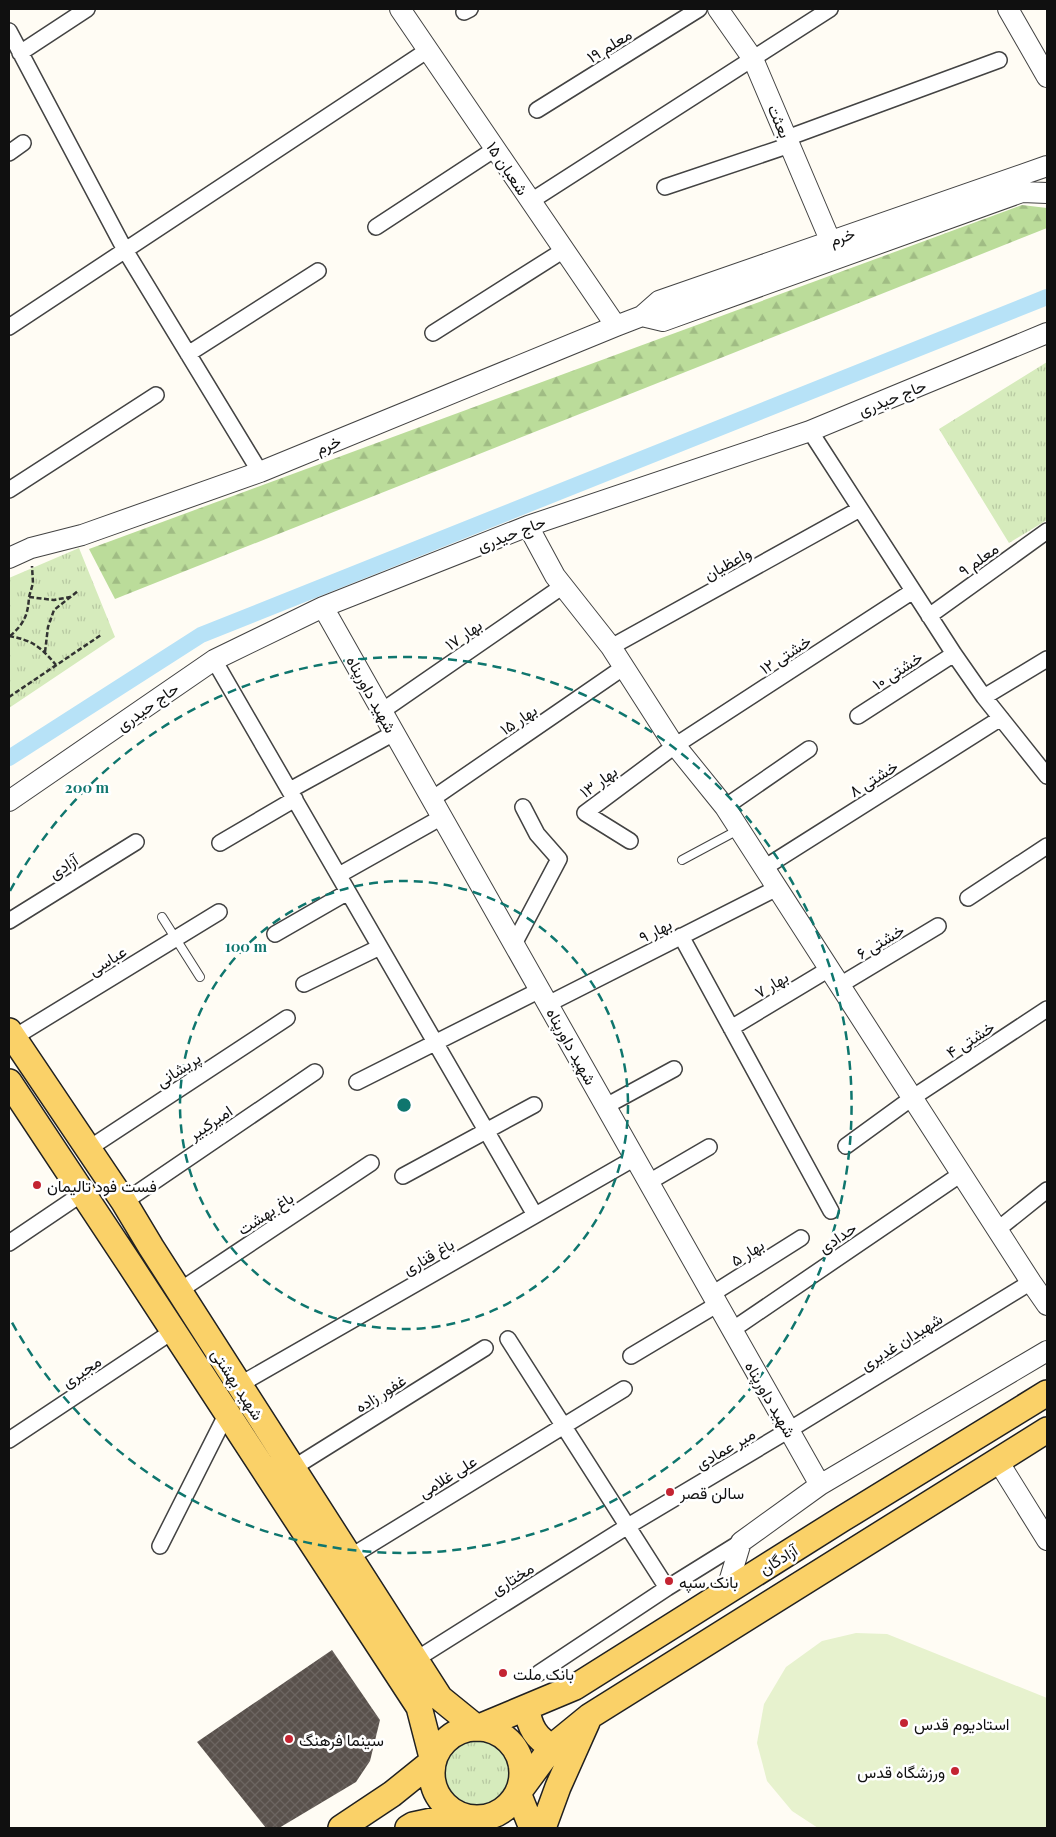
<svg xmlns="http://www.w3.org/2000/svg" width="1056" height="1837" viewBox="0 0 1056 1837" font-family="'Playfair Display',Vazirmatn,serif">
<defs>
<pattern id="grass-tufts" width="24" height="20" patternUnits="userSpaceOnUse" patternTransform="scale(1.25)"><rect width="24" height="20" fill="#d6ebbc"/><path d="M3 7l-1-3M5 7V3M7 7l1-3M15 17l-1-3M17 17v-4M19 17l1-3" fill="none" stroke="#b7c8a1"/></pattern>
<pattern id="forest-firs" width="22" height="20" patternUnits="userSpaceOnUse" patternTransform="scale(1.25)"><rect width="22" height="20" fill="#bbdc9a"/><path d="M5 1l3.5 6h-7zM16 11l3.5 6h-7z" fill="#a0bc84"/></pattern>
<pattern id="building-cross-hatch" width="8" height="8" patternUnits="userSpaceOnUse" patternTransform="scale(1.25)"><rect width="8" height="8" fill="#59514c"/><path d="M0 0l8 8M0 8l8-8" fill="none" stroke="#6c6561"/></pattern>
</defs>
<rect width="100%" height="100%" fill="#fffcf4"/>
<path fill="url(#grass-tufts)" d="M1047 362V520L1009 543 939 429Z
M79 548 115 637 9 708V578Z
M443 1773a34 34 0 1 1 68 0a34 34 0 1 1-68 0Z"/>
<path fill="url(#forest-firs)" d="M1022 205 1047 208V228L115 599 89 549Z"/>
<path fill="#e7f2ce" d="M856 1633 887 1634 1047 1698V1828H818L792 1811 767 1781 757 1743 764 1704 786 1667 822 1641Z"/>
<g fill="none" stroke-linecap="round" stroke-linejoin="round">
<path stroke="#b7e2f7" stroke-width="16" d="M9 758 201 635 1047 297"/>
</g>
<path fill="url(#building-cross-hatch)" d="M332 1650 380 1720 370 1761 356 1782 279 1828H266L197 1742Z"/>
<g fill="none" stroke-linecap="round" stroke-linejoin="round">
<g stroke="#434343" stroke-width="10">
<path id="service" d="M682 860 738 830
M162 917 200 977"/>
</g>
<g stroke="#434343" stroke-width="18">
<path id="minor" d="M464 12 470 9
M9 31 125 250 260 472
M20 53 87 9
M537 110 699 9
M787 138 999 60
M9 153 23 143
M665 187 790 145
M531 201 830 9
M376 227 495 149
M9 327 428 50
M433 333 564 250
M188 354 318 271
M810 431 954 654 984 697
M9 490 156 395
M929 616 1047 531
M611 647 860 509
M1047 659 984 697 1047 776
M214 660 535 1215
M382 711 563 586
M858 716 954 654
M290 790 394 733
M432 799 624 667
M725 807 809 749
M630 841 585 813 676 745 913 591
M220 843 295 799
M764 868 1001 718
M339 875 442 817
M968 898 1047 846
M9 921 136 842
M275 934 348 892
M681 936 831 1211
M514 944 559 859 537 834 523 807
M304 984 380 947
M840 985 938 926
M548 1004 777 888
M731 1028 829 969
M13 1038 219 912
M357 1082 540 990
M606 1106 674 1069
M846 1146 912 1098 1047 1009
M88 1149 287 1018
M403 1176 534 1105
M649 1182 709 1147
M124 1202 315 1072
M997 1230 1047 1190
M9 1243 83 1193
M179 1291 371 1163
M712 1294 801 1238
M732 1330 961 1174
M508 1339 667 1588
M631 1356 718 1304
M239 1385 635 1158
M9 1440 173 1331
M293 1468 485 1348
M160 1546 227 1413
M350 1557 624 1389
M415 1660 628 1526 789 1430 1031 1282
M539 1673 667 1588 741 1542"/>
</g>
<g stroke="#434343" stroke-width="22">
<path id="tertiary" d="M400 9 616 326
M718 9 753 59 830 240
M1008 9 1047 77
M642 316 663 321 1022 192 1047 193
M528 526 555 576 611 647 670 739 725 807 1031 1282 1047 1305
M9 558 31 548 82 535 260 472 616 326 642 316 659 301 1047 166
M323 607 820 1485
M9 801 214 660 323 607 528 526 810 431 1047 333
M998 1461 1047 1540
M726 1592 741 1542 820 1485 1047 1351"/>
</g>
<g stroke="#212121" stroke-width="28">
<path id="primary" d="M9 1031 124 1202 151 1247 440 1698 477 1728 575 1687 842 1519 1047 1393
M9 1082 129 1263 419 1707 433 1761 392 1794 341 1828
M527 1708C529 1727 536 1738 552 1747
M432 1773a45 45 0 1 1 90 0a45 45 0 1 1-90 0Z
M408 1828 413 1825 460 1815
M532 1828 518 1793 552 1747 590 1716 1047 1430
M543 1828 558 1787 587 1722"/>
</g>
<path stroke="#323232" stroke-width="2.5" stroke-dasharray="5 2.5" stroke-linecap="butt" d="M29 597 33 583 32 566
M9 636C32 640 41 647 56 665
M10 636C24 624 28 615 29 597L54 600 70 597
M45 652 48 627 54 610 78 591
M9 697 101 635"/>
<use href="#service" stroke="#fff" stroke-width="8"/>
<use href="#minor" stroke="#fff" stroke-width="15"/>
<use href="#tertiary" stroke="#fff" stroke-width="20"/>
<use href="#primary" stroke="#fad168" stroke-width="25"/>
</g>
<g fill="none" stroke="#0f766e" stroke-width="2.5" stroke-dasharray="9 6">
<circle cx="404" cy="1105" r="224"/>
<path d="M10 891A448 448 0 1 1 10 1319"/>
</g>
<g fill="#c42432" stroke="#fff" stroke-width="2">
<circle cx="37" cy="1185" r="5"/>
<circle cx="670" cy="1492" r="5"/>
<circle cx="669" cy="1581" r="5"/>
<circle cx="503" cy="1673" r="5"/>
<circle cx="904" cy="1723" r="5"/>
<circle cx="289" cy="1739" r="5"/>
<circle cx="955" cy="1771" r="5"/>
</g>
<g text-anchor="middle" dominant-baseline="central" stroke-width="5" stroke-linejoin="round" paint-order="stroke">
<g font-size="16" fill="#101010" stroke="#fff">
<text transform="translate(609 45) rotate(-32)">معلم ۱۹</text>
<text transform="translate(780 121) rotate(67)">بعثت</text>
<text transform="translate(508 168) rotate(56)">۱۵ شعبان</text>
<text transform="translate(842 236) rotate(-19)">خرم</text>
<text transform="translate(892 397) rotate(-22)">حاج حیدری</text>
<text transform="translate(328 444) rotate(-22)">خرم</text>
<text transform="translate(511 533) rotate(-21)">حاج حیدری</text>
<text transform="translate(978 559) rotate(-36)">معلم ۹</text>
<text transform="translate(727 563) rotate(-29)">واعظیان</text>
<text transform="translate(463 634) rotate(-35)">بهار ۱۷</text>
<text transform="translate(785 654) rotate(-33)">خشتی ۱۲</text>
<text transform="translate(897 670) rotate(-33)">خشتی ۱۰</text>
<text transform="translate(372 694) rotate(61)">شهید داورپناه</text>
<text transform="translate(147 706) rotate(-35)">حاج حیدری</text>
<text transform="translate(518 719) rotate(-34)">بهار ۱۵</text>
<text transform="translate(873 778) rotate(-32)">خشتی ۸</text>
<text transform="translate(598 781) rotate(-36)">بهار ۱۳</text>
<text transform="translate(63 866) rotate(-32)">آزادی</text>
<text transform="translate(655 930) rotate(-27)">بهار ۹</text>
<text transform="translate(880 941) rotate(-31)">خشتی ۶</text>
<text transform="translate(107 960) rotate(-32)">عباسی</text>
<text transform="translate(771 984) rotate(-31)">بهار ۷</text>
<text transform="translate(970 1039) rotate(-33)">خشتی ۴</text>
<text transform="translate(572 1046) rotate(61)">شهید داورپناه</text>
<text transform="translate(178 1069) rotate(-33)">پریشانی</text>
<text transform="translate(210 1122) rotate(-34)">امیرکبیر</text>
<text transform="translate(265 1213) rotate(-34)">باغ بهشت</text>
<text transform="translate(837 1237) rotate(-34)">حدادی</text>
<text transform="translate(747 1252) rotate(-32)">بهار ۵</text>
<text transform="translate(428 1256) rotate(-30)">باغ قناری</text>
<text transform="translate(901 1341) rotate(-32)">شهیدان غدیری</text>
<text transform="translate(81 1371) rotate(-34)">مجیری</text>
<text transform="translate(238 1384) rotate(57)">شهید بهشتی</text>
<text transform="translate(380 1393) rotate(-32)">غفور زاده</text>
<text transform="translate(771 1399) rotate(60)">شهید داورپناه</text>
<text transform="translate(725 1448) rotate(-30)">میر عمادی</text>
<text transform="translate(447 1476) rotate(-32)">علی غلامی</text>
<text transform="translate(778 1559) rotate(-32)">آزادگان</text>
<text transform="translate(512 1578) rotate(-32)">مختاری</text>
</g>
<g font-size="16" fill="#101010" stroke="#fff" text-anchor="start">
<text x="47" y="1185">فست فود تالیمان</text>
<text x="680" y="1492">سالن قصر</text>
<text x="679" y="1581">بانک سپه</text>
<text x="513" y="1673">بانک ملت</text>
<text x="914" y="1723">استادیوم قدس</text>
<text x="299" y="1739">سینما فرهنگ</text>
<text x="945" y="1771" text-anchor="end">ورزشگاه قدس</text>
</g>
</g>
<circle cx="404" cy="1105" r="8" fill="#0f766e" stroke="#fff" stroke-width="2.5"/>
<g font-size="15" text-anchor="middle" font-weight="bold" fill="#0f766e" stroke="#fff" stroke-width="5" stroke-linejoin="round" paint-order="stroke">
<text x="87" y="793">200 m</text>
<text x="246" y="952">100 m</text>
</g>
<rect width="1056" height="1837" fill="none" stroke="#101010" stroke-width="20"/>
</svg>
